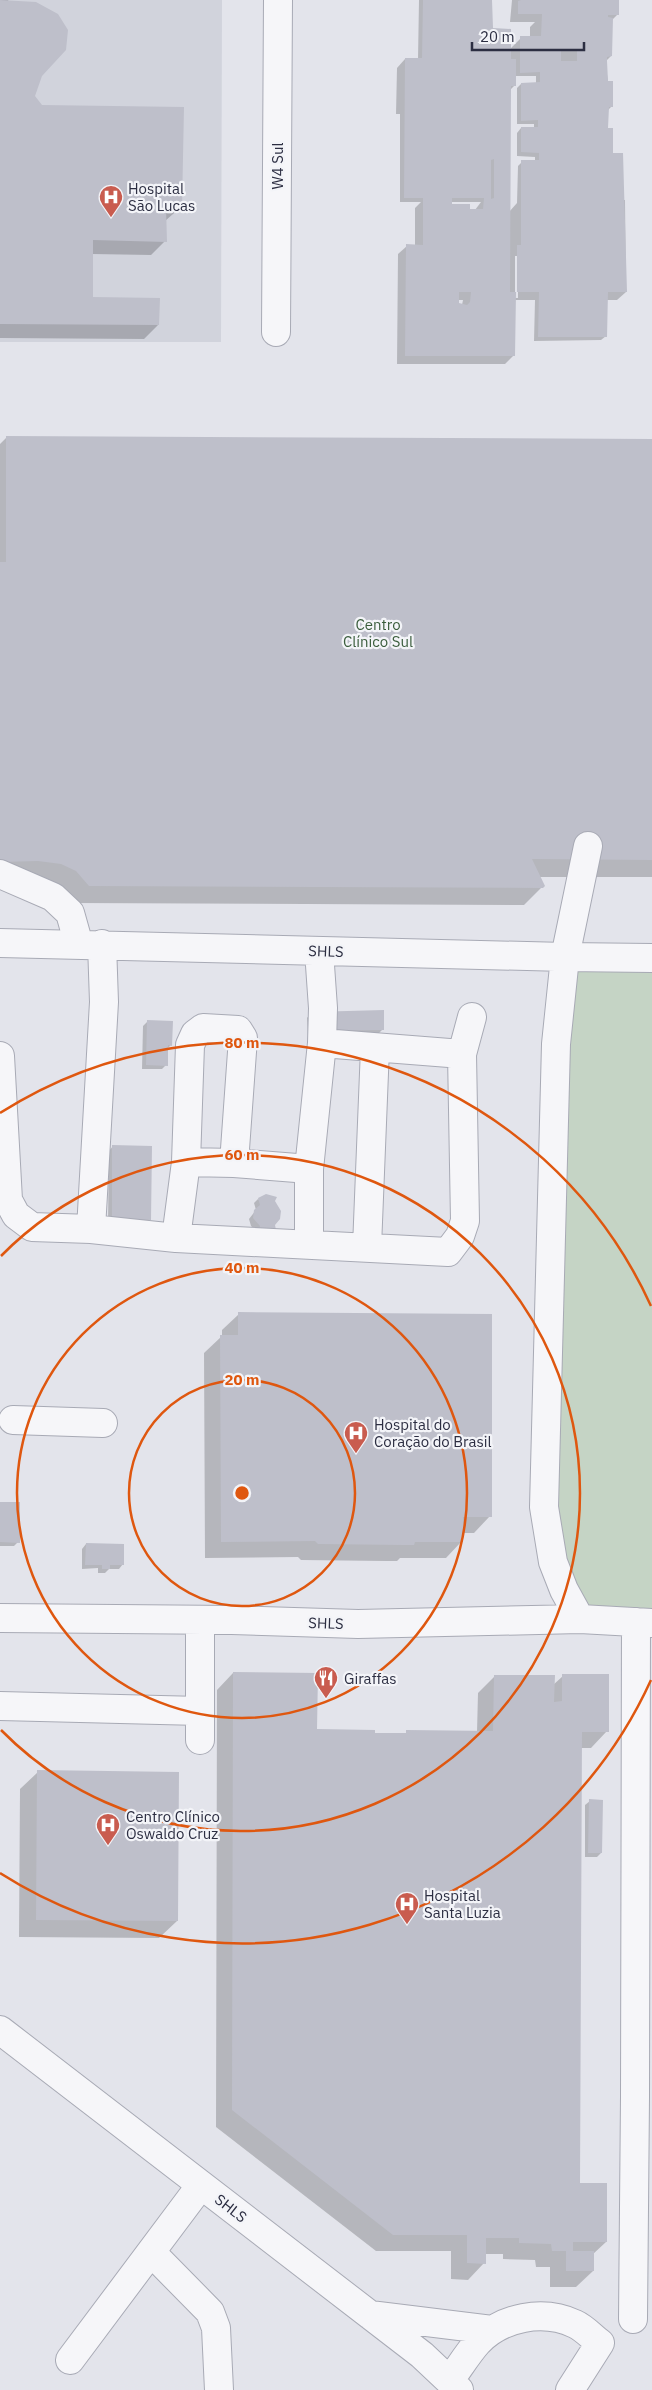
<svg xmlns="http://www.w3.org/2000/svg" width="652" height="2390" viewBox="0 0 652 2390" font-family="'IBM Plex Sans',sans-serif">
<rect width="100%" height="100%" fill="#e3e4eb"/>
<path fill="#d1d3dc" d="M0 0H222L221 342H0Z"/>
<path fill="#c5d4c5" d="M565 957 652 958V1621L580 1619 548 1544Z"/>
<path fill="#0003" fill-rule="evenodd" d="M0 0H8L41 76 34 96 41 107 181 207 165 221V241L151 255 92 254V298L158 325 144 339 0 338Z
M419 0H491L492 30 510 49 521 38H530V27L535 22H510L512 0H618V14L611 21V56L605 62 612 106 607 111V129L620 200H625L626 292 617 300H606V336L601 340 534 341 535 300H514V355L505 364H397L398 254 407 246H415V208L421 202H400V114H396L397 68 405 59H418ZM515 76H536V84H521L517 88V124H534V128H521L517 133V156L535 157V162H522L518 166 517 203 509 212V91L515 85ZM451 202H481L475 210H469L451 205ZM515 256H518V298H515ZM458 300H463L462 305 457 303Z
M6 438 652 440V877H539L543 886 524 905 71 903 0 879V444Z
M311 1013 383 1029 379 1033 308 1035 307 1018Z
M148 1021 171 1045 167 1049 166 1065 162 1069H142L143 1026Z
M113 1146 150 1219 146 1223H108L109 1151Z
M258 1199 280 1215 257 1231 251 1226 249 1219 256 1210 254 1203Z
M239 1314 490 1516 474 1533H462V1541L446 1558H400L397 1561H385L301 1560 298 1557 205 1558 204 1353 222 1336V1330Z
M0 1504 18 1542 14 1546H0Z
M86 1544 123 1564 119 1569H109L105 1573H98V1568L82 1569V1549Z
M233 1673 316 1730 404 1735 407 1732H477L478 1693 494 1677 553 1685 563 1676 607 1731 591 1748H581L579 2184 606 2242 592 2255 593 2271 576 2287H550V2267H536L535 2260 503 2259V2254H485L484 2263 468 2280 451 2279V2251H376L216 2127 217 1690Z
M38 1772 177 1921 159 1938 19 1937 20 1789Z
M590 1801 601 1853 597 1857H585V1805Z"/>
<path fill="#bebfca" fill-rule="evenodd" d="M0 0 36 2 58 14 68 30 66 50 42 76 35 96 42 105 184 107 182 207H166L167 242 93 240V297L160 298 159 325 0 324Z
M423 0H492L493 28 511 29V59H516V86H511L510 292H516L515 356H405L406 244 423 245V198H404L405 58H422ZM494 159V198L491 199V160ZM452 198H484L483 209H470V204H452ZM459 292H471L470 302 467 305 459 303Z
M521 0H619V15H608V17L613 18 612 56 607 57V61L608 81H613V107H609L608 128H613V153H623L627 292H608L607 337H538L539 292H517V245H521V160H539V153L521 152V127H538V120L521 121V83L540 82V72L520 73V36H541L542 14H518V1ZM561 49H577V61H561Z
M6 436 652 439V860L532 859 545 886 543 888 89 886 76 871 61 864 38 861 0 862V562H6Z
M384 1010V1030L311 1031V1012Z
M147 1020 173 1021 172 1046 168 1045V1066L146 1065Z
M112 1145 152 1146 151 1220 112 1219Z
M266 1194 277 1197 275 1201 281 1211 280 1219 275 1225 276 1230H259L260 1226 253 1218 254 1210 260 1205 258 1198Z
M238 1312 492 1314V1517H463V1542H415L414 1545H403L318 1544 315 1541 221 1542 220 1335H238Z
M0 1502H20V1543L0 1542Z
M86 1543 124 1544V1565H110V1569H102V1565H85Z
M233 1672 318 1673 317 1729 375 1730V1733H406V1730L493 1731 494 1675H555L554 1702 562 1701V1674H609V1732H582L580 2183H607V2242H573V2251H594V2271H566V2251H552L551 2244 519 2243V2238H486V2264L467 2263V2235H393L232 2110Z
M37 1770 179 1772 178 1921 36 1920Z
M589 1799 603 1800 602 1853H588Z"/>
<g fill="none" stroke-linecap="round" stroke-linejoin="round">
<g stroke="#a8aab5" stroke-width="30">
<path id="minor" d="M276 332 278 0
M0 874 53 897 70 913 79 945
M0 943 565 957 652 958
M322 1043 462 1054
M0 1056 8 1200 16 1215 32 1227 91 1229 176 1238 448 1252 460 1236 465 1221 462 1054 472 1017
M186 1162 234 1163 309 1169
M91 1229 104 1002 102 944
M176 1238 186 1162 190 1045 195 1034 203 1028 238 1030 243 1038 234 1163
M309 1244V1169L322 1043 323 1008 319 951
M367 1247 375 1048
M13 1420 103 1423
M0 1618 232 1620 358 1624 580 1619 652 1623
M580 1619 564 1590 553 1562 544 1507 556 1044 565 957 588 846
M200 1620V1740
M0 1706 200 1711
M0 2030 422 2355 459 2390
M151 2252 210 2312 216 2328 219 2390
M370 2315 492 2330
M633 2319 635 2097 636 1622
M70 2360 201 2185
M450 2380C459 2368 468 2353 478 2342 502 2317 543 2309 575 2324 584 2328 592 2337 600 2343L570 2390"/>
</g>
<use href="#minor" stroke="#f6f6f9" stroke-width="28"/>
</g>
<g fill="none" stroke="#df570f" stroke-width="2.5">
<circle cx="242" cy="1493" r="113"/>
<circle cx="242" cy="1493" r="225"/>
<path d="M1 1256A338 338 0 1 1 1 1730"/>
<path d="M651 1680A450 450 0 0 1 0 1873M0 1113A450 450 0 0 1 651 1306"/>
</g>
<defs>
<g id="hospital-pin" transform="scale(1.25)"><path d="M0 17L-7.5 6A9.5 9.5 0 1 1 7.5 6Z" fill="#c95c4f" stroke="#f3f4f8"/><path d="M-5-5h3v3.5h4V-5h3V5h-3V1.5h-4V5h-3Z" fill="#fff"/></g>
<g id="restaurant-pin" transform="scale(1.25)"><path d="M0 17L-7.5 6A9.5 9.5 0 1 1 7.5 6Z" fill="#c95c4f" stroke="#f3f4f8"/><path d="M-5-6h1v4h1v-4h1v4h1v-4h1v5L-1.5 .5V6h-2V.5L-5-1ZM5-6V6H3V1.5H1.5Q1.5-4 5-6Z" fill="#fff"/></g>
</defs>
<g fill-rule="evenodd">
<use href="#hospital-pin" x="111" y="197"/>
<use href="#hospital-pin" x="356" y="1433"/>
<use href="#restaurant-pin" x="326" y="1678"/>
<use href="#hospital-pin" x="108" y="1825"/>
<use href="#hospital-pin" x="407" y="1904"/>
</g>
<g text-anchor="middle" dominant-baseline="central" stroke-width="4.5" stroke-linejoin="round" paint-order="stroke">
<g font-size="15" fill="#2c2e42" stroke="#f3f4f8">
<text transform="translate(277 166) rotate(-90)">W4 Sul</text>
<text transform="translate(326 951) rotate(2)">SHLS</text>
<text transform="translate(326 1623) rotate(2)">SHLS</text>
<text transform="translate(231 2208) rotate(38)">SHLS</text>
</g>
<g font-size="15" fill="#2c2e42" stroke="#f3f4f8" text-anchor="start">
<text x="128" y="188">Hospital<tspan x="128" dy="17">São Lucas</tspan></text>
<text x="374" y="1424">Hospital do<tspan x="374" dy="17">Coração do Brasil</tspan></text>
<text x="344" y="1678">Giraffas</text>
<text x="126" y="1816">Centro Clínico<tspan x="126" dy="17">Oswaldo Cruz</tspan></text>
<text x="424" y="1895">Hospital<tspan x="424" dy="17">Santa Luzia</tspan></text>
</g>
<g font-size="15" fill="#3a5d3c" stroke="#f3f4f8">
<text x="378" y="624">Centro<tspan x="378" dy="17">Clínico Sul</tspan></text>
</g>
</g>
<circle cx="242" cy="1493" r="8" fill="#df570f" stroke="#f3f4f8" stroke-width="2.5"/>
<g font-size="15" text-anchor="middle" font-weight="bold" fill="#df570f" stroke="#f3f4f8" stroke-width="4.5" stroke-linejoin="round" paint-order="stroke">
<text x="242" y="1048">80 m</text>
<text x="242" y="1160">60 m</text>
<text x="242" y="1273">40 m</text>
<text x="242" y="1385">20 m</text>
</g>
<path d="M472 42v8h112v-8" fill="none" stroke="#2c2e42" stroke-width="2.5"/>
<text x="480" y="42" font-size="15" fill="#2c2e42" stroke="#f3f4f8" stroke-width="4" paint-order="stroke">20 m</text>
</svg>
